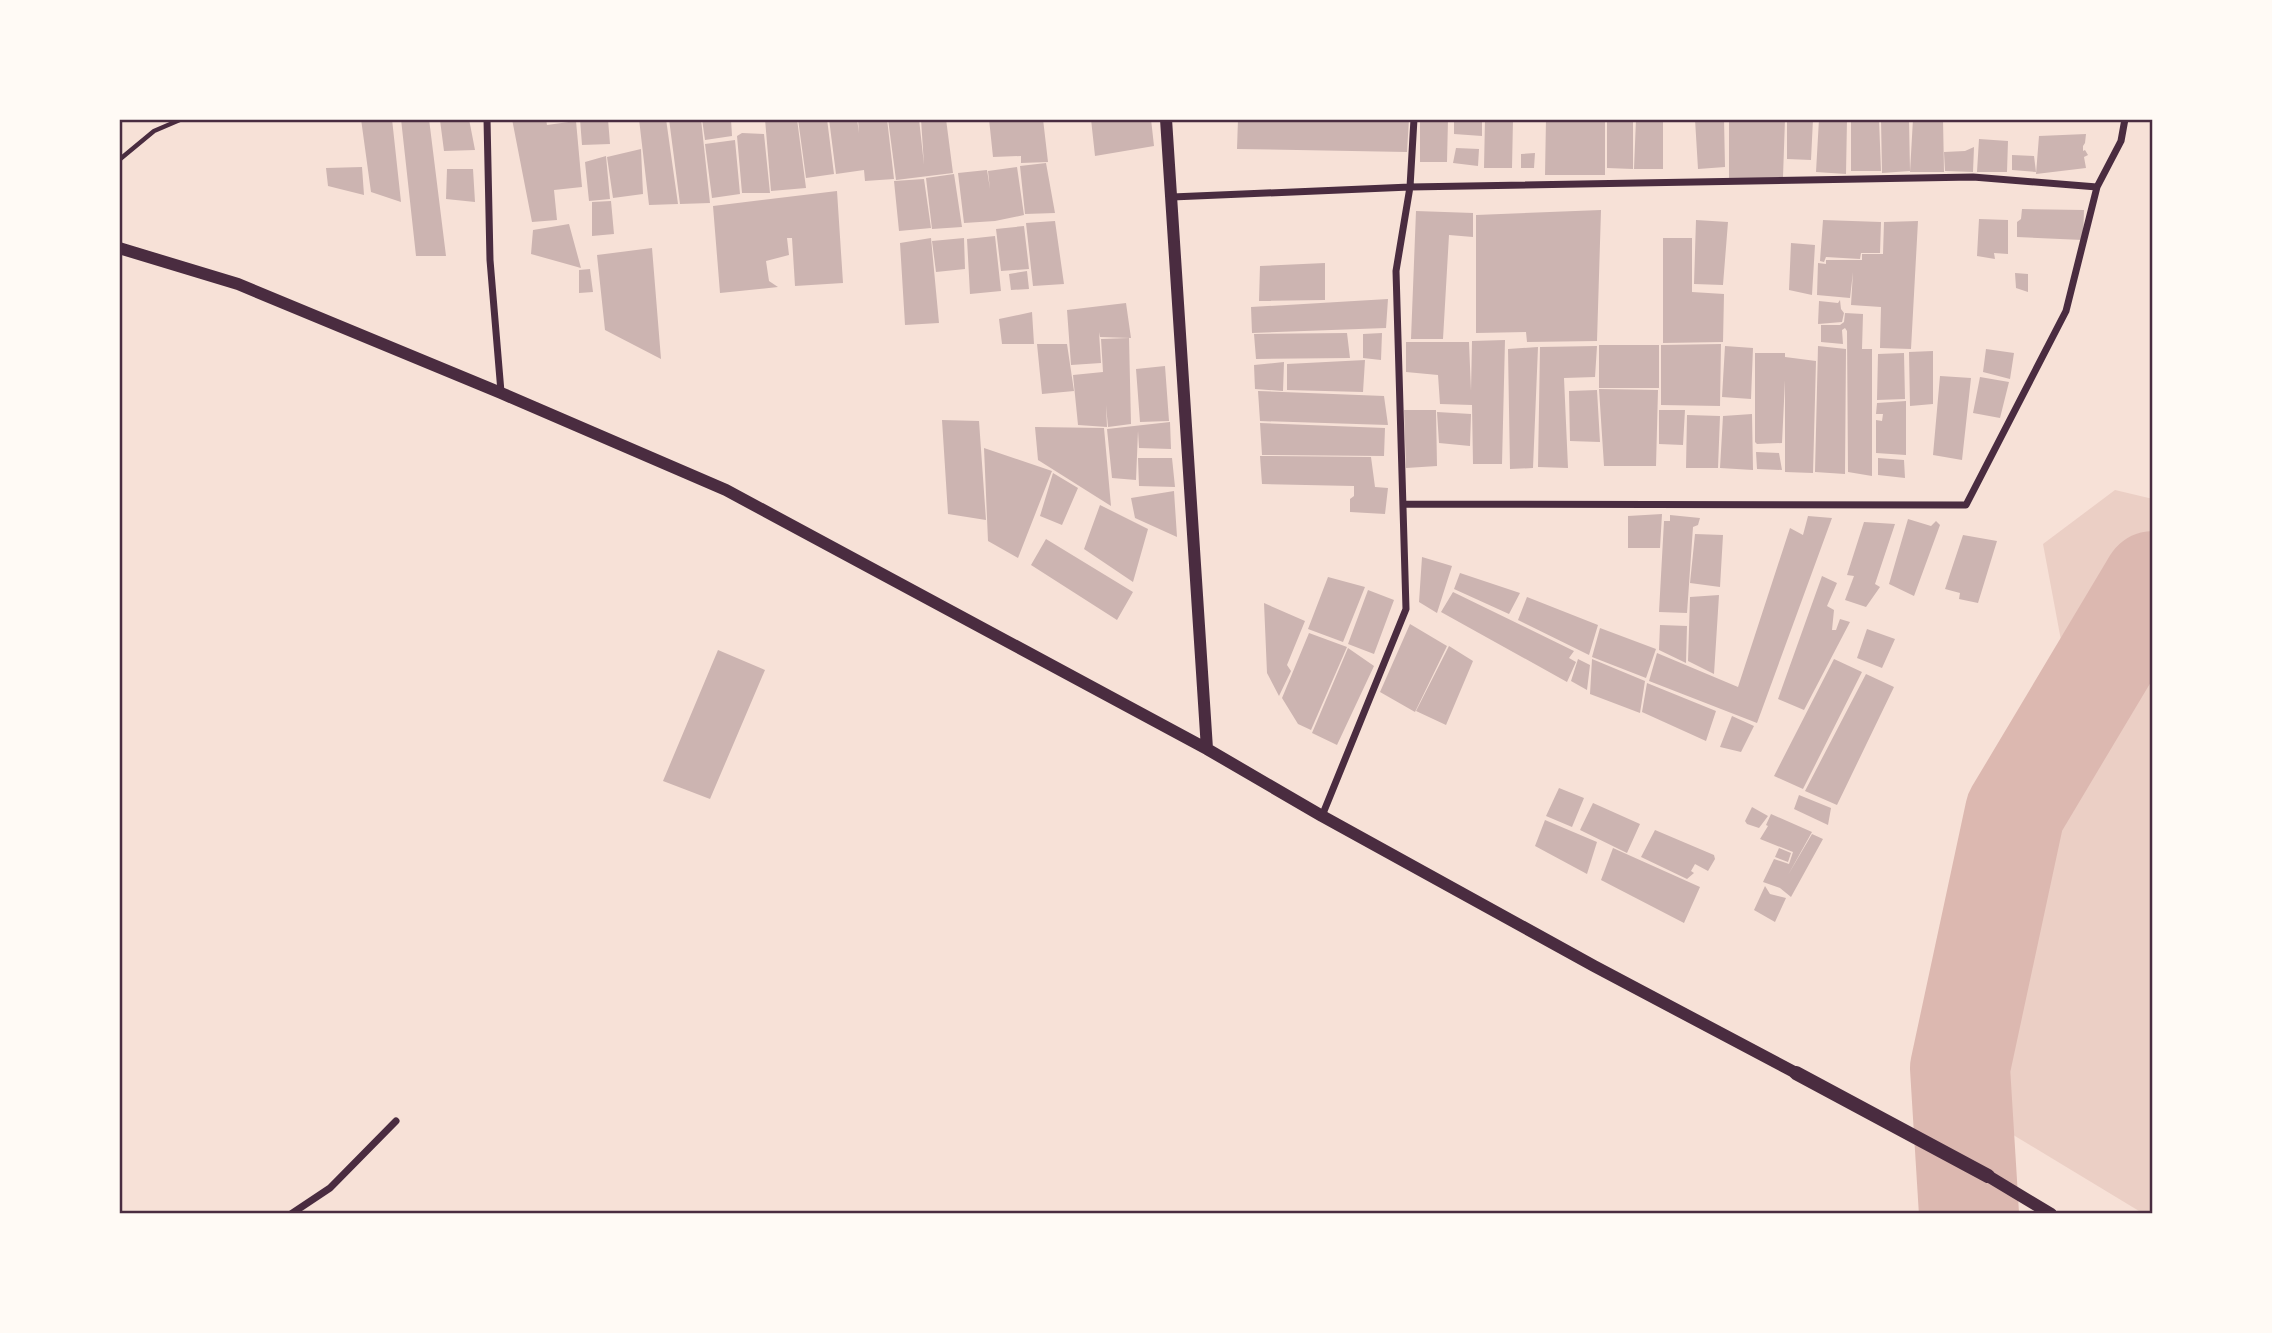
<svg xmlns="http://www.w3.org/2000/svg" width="2272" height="1333" viewBox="0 0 2272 1333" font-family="'Asap Condensed',sans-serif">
<rect width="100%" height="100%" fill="#f7e1d7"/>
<path fill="#ebcfc5" d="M2115 490 2153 499V1214H2144L2005 1130 1975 927 2008 773 2069 683 2043 544Z"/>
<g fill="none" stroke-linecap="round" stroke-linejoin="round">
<path stroke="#dcb8b0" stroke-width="100" d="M1969 1214 1960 1068 2015 812 2153 581"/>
</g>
<path fill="#ccb4b1" d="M361 119H392L401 202 371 192Z
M401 119H429L446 256H416Z
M469 119 475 150 444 151 440 120Z
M512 119H546L547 125 576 121 582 187 554 190 557 220 532 222Z
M580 119H608L610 144 582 145Z
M639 119H666L678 204 649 205Z
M669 119H701L710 203 680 204Z
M702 119H731L732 136 705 140Z
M765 119H797L806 188 771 191Z
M798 119H827L834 174 806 178Z
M829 119H857L859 133 858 119H887L894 179 865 181 864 170 836 174Z
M888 119H919L924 165 921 119H946L953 173 896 180Z
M989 119H1043L1048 162 1021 163V156L993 157Z
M1091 119H1151L1154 146 1095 156Z
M1238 119H1409L1407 152 1237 149Z
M1420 119H1448L1447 162H1420Z
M1454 119H1482V136L1454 134Z
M1485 119H1513L1512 168H1484Z
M1546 119H1605V175H1545Z
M1607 119H1633V169L1607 168Z
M1636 119H1663V169H1634Z
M1695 119H1724L1725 167 1698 169Z
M1729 119H1785L1783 177 1729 180Z
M1787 119H1813L1811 160 1787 159Z
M1819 119H1847L1846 174 1816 172Z
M1851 119H1879L1881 171H1851Z
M1881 119H1909L1910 171 1882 173Z
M1913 119H1943L1944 172H1910Z
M742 133 764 134 770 193H742L737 136Z
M2086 134 2085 143 2083 146V151L2085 150 2088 155 2084 157 2086 168 2036 174 2039 136Z
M1979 139 2008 141 2007 172H1977Z
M735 140 740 194 712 198 705 144Z
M1974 147 1973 172 1945 171 1944 152 1965 151Z
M1456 148 1479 149 1478 166 1453 163Z
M641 149 643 194 613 198 607 157Z
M1535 153 1534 168H1521V154Z
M2012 155 2034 156 2036 172 2012 170Z
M606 156 610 199 589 201 585 162Z
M1046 163 1055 213 1025 214 1020 166Z
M362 167 364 195 328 186 326 168Z
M1017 167 1024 215 995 221 964 223 958 173 987 170 990 189 988 171Z
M447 169H473L475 202 446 199Z
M954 174 962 227 932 229 926 178Z
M924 179 931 228 899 231 894 181Z
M837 191 843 283 795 286 792 238H787L789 255 766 261 769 281 778 287 720 293 713 206Z
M611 201 614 234 592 236V202Z
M2022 209 2084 210 2083 240 2017 237V222L2021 219Z
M1601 210 1597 341 1527 342 1526 332 1476 333V215Z
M1416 211 1473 213V237L1449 235 1443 339H1411Z
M1979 219 2008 220V254L1994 253 1995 259 1977 256Z
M1696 220 1728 222 1723 285 1694 284Z
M1823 220 1881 222 1880 253H1861L1860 259 1826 257 1824 262 1820 261Z
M1055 221 1064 284 1033 286 1026 223Z
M1918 221 1911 349 1880 348 1881 307 1851 305 1853 272 1850 298 1817 295 1818 263 1826 264V260H1862V254H1883L1884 222Z
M569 224 581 268 531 254 533 230Z
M1024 226 1029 269 1001 271 996 229Z
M995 236 1001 291 970 294 967 239Z
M931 238 939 323 905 325 900 243Z
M964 238 965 269 936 272 932 241Z
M1663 238H1692V292L1724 294 1723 342 1663 343Z
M1791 243 1815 245 1812 295 1789 290Z
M652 248 661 359 605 330 597 255Z
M1325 263V300L1259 301 1260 266Z
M590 269 593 292 579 293V270Z
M1027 271 1029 289 1011 290 1009 274Z
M2015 273 2028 274V292L2016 288Z
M1388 299 1386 328 1252 333 1251 307Z
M1840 300 1841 309 1844 313 1842 322 1818 324 1819 301 1838 303Z
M1126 303 1131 338 1100 337 1099 332 1101 363 1071 365 1067 310Z
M1032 312 1034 344H1002L999 319Z
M1845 313 1863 314 1862 349H1872V476L1848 472 1847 331 1845 328 1842 330 1843 344 1821 342V325H1840L1844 322Z
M1347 333 1350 358 1256 359 1254 334Z
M1382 333 1381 360 1363 358V334Z
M1129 338 1131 424 1108 427 1106 405 1107 427 1078 425 1073 375 1103 372 1101 339Z
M1505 340 1502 464H1473L1472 405 1440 404 1438 375 1406 372V342H1469L1471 391 1472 341Z
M1037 344H1067L1074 391 1042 394Z
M1721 344 1720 406 1661 405V345Z
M1599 345H1659V388H1599Z
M1597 346 1595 377 1564 378 1568 468 1538 467 1540 347Z
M1725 346 1753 348 1751 399 1722 397Z
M1818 346 1846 349 1845 474 1815 472Z
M1538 347 1533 468 1510 469 1508 349Z
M1986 349 2014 353 2010 379 1983 372Z
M1933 351V404L1910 406 1909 352Z
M1755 353H1785V357L1816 361 1813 473 1785 472V380L1782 443 1757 444 1755 442Z
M1904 353 1905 399 1877 400 1878 354Z
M1365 360 1363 392 1287 390V364Z
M1284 362 1283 391 1255 389 1254 365Z
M1165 366 1169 421 1140 422 1136 369Z
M1940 376 1971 378 1962 460 1933 455Z
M1980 377 2009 382 2000 418 1973 413Z
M1599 389 1658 390 1656 466H1604Z
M1597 390 1600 442 1570 441 1569 391Z
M1258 391 1384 396 1388 425 1260 421Z
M1906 401V455L1876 453V420L1882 421 1883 414H1876L1877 403Z
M1404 410H1436L1437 466 1406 468Z
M1659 410H1685L1683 445 1659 444Z
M1437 412 1471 414 1470 446 1439 443Z
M1752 414 1753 470 1720 468 1723 416Z
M1687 415 1720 416 1718 468H1686Z
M942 420 979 421 986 520 948 514Z
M1170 422 1171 449 1139 448 1138 431 1136 480 1112 478 1107 429Z
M1260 423 1385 428 1384 456 1262 455Z
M1035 427 1104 428 1111 506 1038 460Z
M984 448 1052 471 1018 558 988 541Z
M1756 452 1779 453 1782 470 1757 469Z
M1260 456 1371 457 1375 487 1388 488 1385 514 1350 512V499L1354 496V486L1262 484Z
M1138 458H1172L1175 487 1139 486Z
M1878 458 1904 460 1905 478 1878 475Z
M1053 473 1078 488 1062 525 1040 516Z
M1174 491 1177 537 1135 518 1131 498Z
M1100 505 1148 529 1133 582 1084 549Z
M1662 514 1660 548H1628V516Z
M1670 515 1700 518 1698 525 1693 527 1687 613 1659 612 1664 521H1670Z
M1808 516 1832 518 1757 723 1649 681 1657 653 1738 687 1790 528 1803 535Z
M1908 519 1931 526 1936 521 1940 525 1914 596 1889 584Z
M1864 522 1895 524 1875 584 1880 587 1866 607 1845 600 1854 576 1847 575Z
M1695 534 1723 535 1720 587 1690 583Z
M1963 535 1997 541 1978 603 1959 599 1960 593 1945 589Z
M1046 539 1133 592 1117 620 1031 565Z
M1422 557 1452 566 1437 613 1419 602Z
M1460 573 1520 593 1509 614 1454 589Z
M1822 576 1837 583 1827 606 1834 610 1832 630H1836L1840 619 1850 622 1804 710 1778 699Z
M1328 577 1365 587 1343 642 1308 629Z
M1368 590 1394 600 1374 654 1348 644Z
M1453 592 1574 651 1569 658 1576 662 1567 682 1441 612Z
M1719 595 1714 674 1688 661 1690 597Z
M1527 597 1598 625 1589 655 1518 620Z
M1264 603 1305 621 1287 665 1291 671 1279 696 1267 673Z
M1410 624 1447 646 1415 712 1380 692Z
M1660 625 1687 626 1686 663 1659 650Z
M1600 628 1656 649 1646 678 1592 657Z
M1867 629 1895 639 1882 668 1857 658Z
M1309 633 1347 647 1311 730 1298 724 1282 698Z
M1449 646 1473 661 1446 725 1416 711Z
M1348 648 1374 666 1337 745 1312 733Z
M718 650 765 670 710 799 663 781Z
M1578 659 1590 665 1587 690 1571 681Z
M1592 659 1645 681 1640 713 1590 694Z
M1834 659 1862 672 1803 789 1774 776Z
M1866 674 1894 687 1837 805 1805 791Z
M1647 683 1716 711 1706 741 1642 712Z
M1732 716 1754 726 1741 752 1720 747Z
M1559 788 1584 798 1572 827 1546 816Z
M1799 795 1831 808 1828 825 1794 809Z
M1593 803 1640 824 1627 853 1580 830Z
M1752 807 1768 816 1759 828 1747 824 1745 821Z
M1771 814 1812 832 1788 875 1812 834 1823 839 1791 897 1780 888 1763 882 1774 859 1789 864 1793 852 1760 839 1768 826 1766 825Z
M1545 820 1597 842 1587 874 1535 846Z
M1655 830 1714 855 1715 859 1708 871 1695 864 1691 871 1694 873 1687 879 1641 857Z
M1613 848 1700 887 1684 923 1601 880Z
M1779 848 1791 853 1788 862 1775 857Z
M1765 886 1770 894 1786 898 1775 922 1754 910Z"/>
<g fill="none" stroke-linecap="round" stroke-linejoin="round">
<path stroke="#4a2c40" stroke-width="4.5" d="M119 160 154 131 182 119"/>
<path stroke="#4a2c40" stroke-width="7" d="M487 119 490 260 501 392
M1172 197 1410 187 1973 177 2097 187
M1404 504 1966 505 2066 311 2097 187 2121 141 2125 119
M1322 816 1406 609 1396 271 1410 187 1414 119
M291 1214 330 1188 396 1121"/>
<path stroke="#4a2c40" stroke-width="12" d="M1166 119 1207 749
M119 248 238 284 501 393 726 490 1207 749 1322 816 1594 966 1796 1073
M1988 1176 2051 1214"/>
<path stroke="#4a2c40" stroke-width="14" d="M1796 1073 1988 1176"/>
</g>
<rect width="2272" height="1333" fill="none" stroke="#fffaf5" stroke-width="242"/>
<rect x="121" y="121" width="2030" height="1091" fill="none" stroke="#4a2c40" stroke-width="2.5"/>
</svg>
